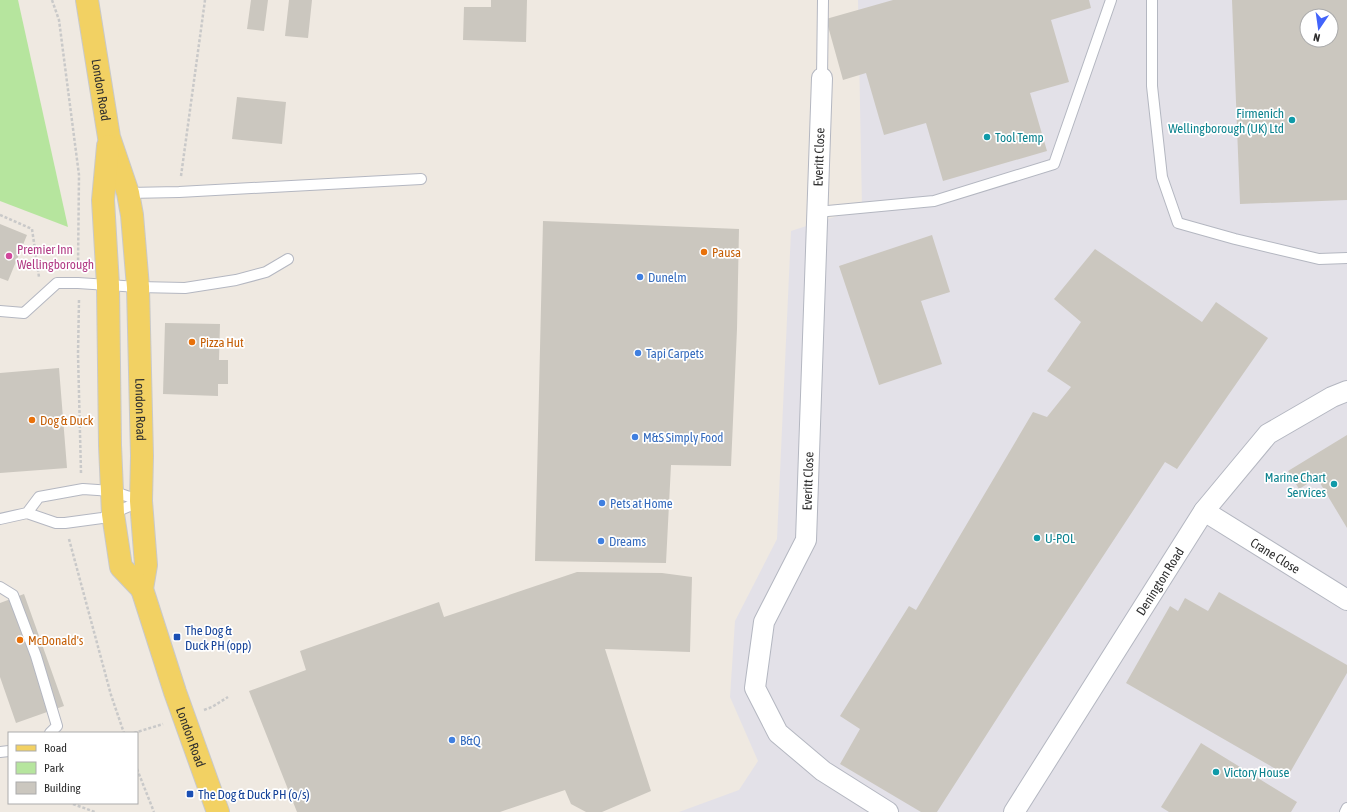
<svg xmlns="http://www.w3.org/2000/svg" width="1347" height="812" viewBox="0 0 1347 812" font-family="'Asap Condensed',sans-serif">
<rect width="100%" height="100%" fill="#efe9e1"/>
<path fill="#e3e1e8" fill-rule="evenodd" d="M858 0H1347V812H679L739 790 758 761 730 697 735 621 777 539 791 231 862 208ZM1307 16H1331V40H1307Z"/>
<path fill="#b6e59e" d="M0 0H18L68 227 0 201Z"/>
<path fill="#cbc7bf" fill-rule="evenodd" d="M251 0H268L264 31 247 29Z
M289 0H312L308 38 285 36Z
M491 0H527L526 42 463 40 464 7H491Z
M893 0H1089L1091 8 1051 20 1069 82 1030 93 1047 151 943 181 926 123 884 135 866 73 843 80 826 19Z
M1232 0H1347V200L1240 204ZM1307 16H1331V40H1307Z
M237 97 286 102 282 144 232 139Z
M543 221 739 229 737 329 731 466 671 465 666 563 535 561Z
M0 224 27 235 8 281 0 278Z
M932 235 950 292 921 301 942 364 879 385 839 266Z
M1095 249 1202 322 1216 302 1268 338 1177 469 1165 462 1023 678 937 812H921L840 764 860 729 840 716 909 606 916 610 1033 412 1047 417 1071 387 1047 371 1081 322 1054 299Z
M165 323 220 324 219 360H228V384H218V396L163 394Z
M59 368 67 468 0 473V373Z
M1347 435V528L1317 478 1299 489 1288 471Z
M577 572 662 573 692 577 690 652 605 649 651 791 602 812H586L571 804 565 790 500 812H297L249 691 306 670 300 651 439 602 444 617Z
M1219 592 1347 665V673L1288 776 1126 683 1170 606 1178 611 1185 598 1208 611Z
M24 594 64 706 16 723 0 677V603Z
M1201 743 1297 802 1291 812H1169L1161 807Z"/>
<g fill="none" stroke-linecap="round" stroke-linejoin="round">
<g stroke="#b4b7c1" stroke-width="12">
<path id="lane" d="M1152 0V86L1162 177 1178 223 1235 239 1319 259 1347 258
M822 78 823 0
M128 193 179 192 421 179
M817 212 934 201 1054 164 1111 0
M0 311 24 313 57 283H78L138 287 185 288 236 280 266 272 288 259
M27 513 39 497 83 489 112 491 141 501
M0 519 27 513 56 523H65L102 518 141 501
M0 587 13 595 36 656 57 726 50 733
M0 752 9 751
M1345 812 1347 808"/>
</g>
<g stroke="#b4b7c1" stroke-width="22">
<g id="street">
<path d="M822 78 806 540 764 622 755 688 778 733 823 771 888 812"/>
<path id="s1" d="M1204 511 1347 600"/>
<path id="s2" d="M1014 812 1204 511 1268 434 1332 397 1347 391"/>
</g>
</g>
<g stroke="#c9c9c9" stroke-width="24">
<g id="primary">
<path id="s3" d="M87 0 109 137 128 193 132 215 138 287 142 456 141 501 146 565 142 589 175 692 218 812"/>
<path d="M108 146 103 200 108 285 110 445 113 514 121 567 142 589"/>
</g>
</g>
<path stroke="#c9c9c9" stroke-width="2.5" stroke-dasharray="3 2" stroke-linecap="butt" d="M52 0 59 20 79 175 78 267
M181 176 205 0
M0 215 32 229 39 277
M79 300 78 354 81 473
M69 539 111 695 124 733
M204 710 212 707 228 697
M134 733 163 724
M137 769 154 812
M73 804 95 812"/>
<use href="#lane" stroke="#fff" stroke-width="10"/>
<use href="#street" stroke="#fff" stroke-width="20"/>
<use href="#primary" stroke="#f2d163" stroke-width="22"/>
</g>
<g fill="#0f9aa8" stroke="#fff" stroke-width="1.5">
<circle cx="1292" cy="120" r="4"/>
<circle cx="987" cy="137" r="4"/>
<circle cx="1334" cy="484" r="4"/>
<circle cx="1037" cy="538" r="4"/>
<circle cx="1216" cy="772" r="4"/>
</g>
<g fill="#e8710a" stroke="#fff" stroke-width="1.5">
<circle cx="704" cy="252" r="4"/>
<circle cx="192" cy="342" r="4"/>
<circle cx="32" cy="420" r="4"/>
<circle cx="20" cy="640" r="4"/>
</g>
<circle fill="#d1479c" stroke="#fff" stroke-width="1.5" cx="9" cy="256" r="4"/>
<g fill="#3f7fe0" stroke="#fff" stroke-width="1.5">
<circle cx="640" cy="277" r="4"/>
<circle cx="638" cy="353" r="4"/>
<circle cx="635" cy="437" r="4"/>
<circle cx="602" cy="503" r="4"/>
<circle cx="601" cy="541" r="4"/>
<circle cx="452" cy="740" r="4"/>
</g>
<g fill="#1a4fb4" stroke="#fff" stroke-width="1.5">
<rect x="173" y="633" width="8" height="8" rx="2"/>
<rect x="186" y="790" width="8" height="8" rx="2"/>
</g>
<g text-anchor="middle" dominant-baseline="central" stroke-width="3.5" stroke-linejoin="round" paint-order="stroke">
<g font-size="13" fill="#2e2e2e" stroke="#fff">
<text stroke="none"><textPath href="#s3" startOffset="91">London Road</textPath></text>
<text transform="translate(819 157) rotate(-88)">Everitt Close</text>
<text stroke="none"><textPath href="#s3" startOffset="415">London Road</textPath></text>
<text transform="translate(808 481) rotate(-88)">Everitt Close</text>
<text stroke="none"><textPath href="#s1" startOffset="84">Crane Close</textPath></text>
<text stroke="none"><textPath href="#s2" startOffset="273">Denington Road</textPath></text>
<text stroke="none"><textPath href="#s3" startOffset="751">London Road</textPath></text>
</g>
<g font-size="13" fill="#0d838f" stroke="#fff" text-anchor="start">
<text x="1284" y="113" text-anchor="end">Firmenich<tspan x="1284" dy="15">Wellingborough (UK) Ltd</tspan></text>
<text x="995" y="137">Tool Temp</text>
<text x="1326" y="477" text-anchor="end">Marine Chart<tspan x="1326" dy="15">Services</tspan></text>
<text x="1045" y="538">U-POL</text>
<text x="1224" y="772">Victory House</text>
</g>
<g font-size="13" fill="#b23c85" stroke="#fff" text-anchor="start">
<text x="17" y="249">Premier Inn<tspan x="17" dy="15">Wellingborough</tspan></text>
</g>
<g font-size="13" fill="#c56008" stroke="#fff" text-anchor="start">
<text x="712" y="252">Pausa</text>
<text x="200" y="342">Pizza Hut</text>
<text x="40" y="420">Dog &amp; Duck</text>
<text x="28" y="640">McDonald's</text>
</g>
<g font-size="13" fill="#366cbe" stroke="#fff" text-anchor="start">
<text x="648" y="277">Dunelm</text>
<text x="646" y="353">Tapi Carpets</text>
<text x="643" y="437">M&amp;S Simply Food</text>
<text x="610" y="503">Pets at Home</text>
<text x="609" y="541">Dreams</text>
<text x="460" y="740">B&amp;Q</text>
</g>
<g font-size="13" fill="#164399" stroke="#fff" text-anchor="start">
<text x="185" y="630">The Dog &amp;<tspan x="185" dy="15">Duck PH (opp)</tspan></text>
<text x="198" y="794">The Dog &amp; Duck PH (o/s)</text>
</g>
</g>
<rect x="8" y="732" width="130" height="72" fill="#ffffff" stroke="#ababab"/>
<rect x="16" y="745" width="20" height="6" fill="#f2d163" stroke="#ababab"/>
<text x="44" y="752" font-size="12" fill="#2e2e2e">Road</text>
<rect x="16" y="762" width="20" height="12" fill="#b6e59e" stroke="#ababab"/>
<text x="44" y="772" font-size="12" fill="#2e2e2e">Park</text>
<rect x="16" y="782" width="20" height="12" fill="#cbc7bf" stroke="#ababab"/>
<text x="44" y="792" font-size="12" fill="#2e2e2e">Building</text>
<g transform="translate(1319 28) rotate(193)"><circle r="19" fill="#ffffff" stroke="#ababab"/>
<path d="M0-3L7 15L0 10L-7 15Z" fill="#4264fb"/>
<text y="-6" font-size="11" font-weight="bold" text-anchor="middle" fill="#2e2e2e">N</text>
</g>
</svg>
